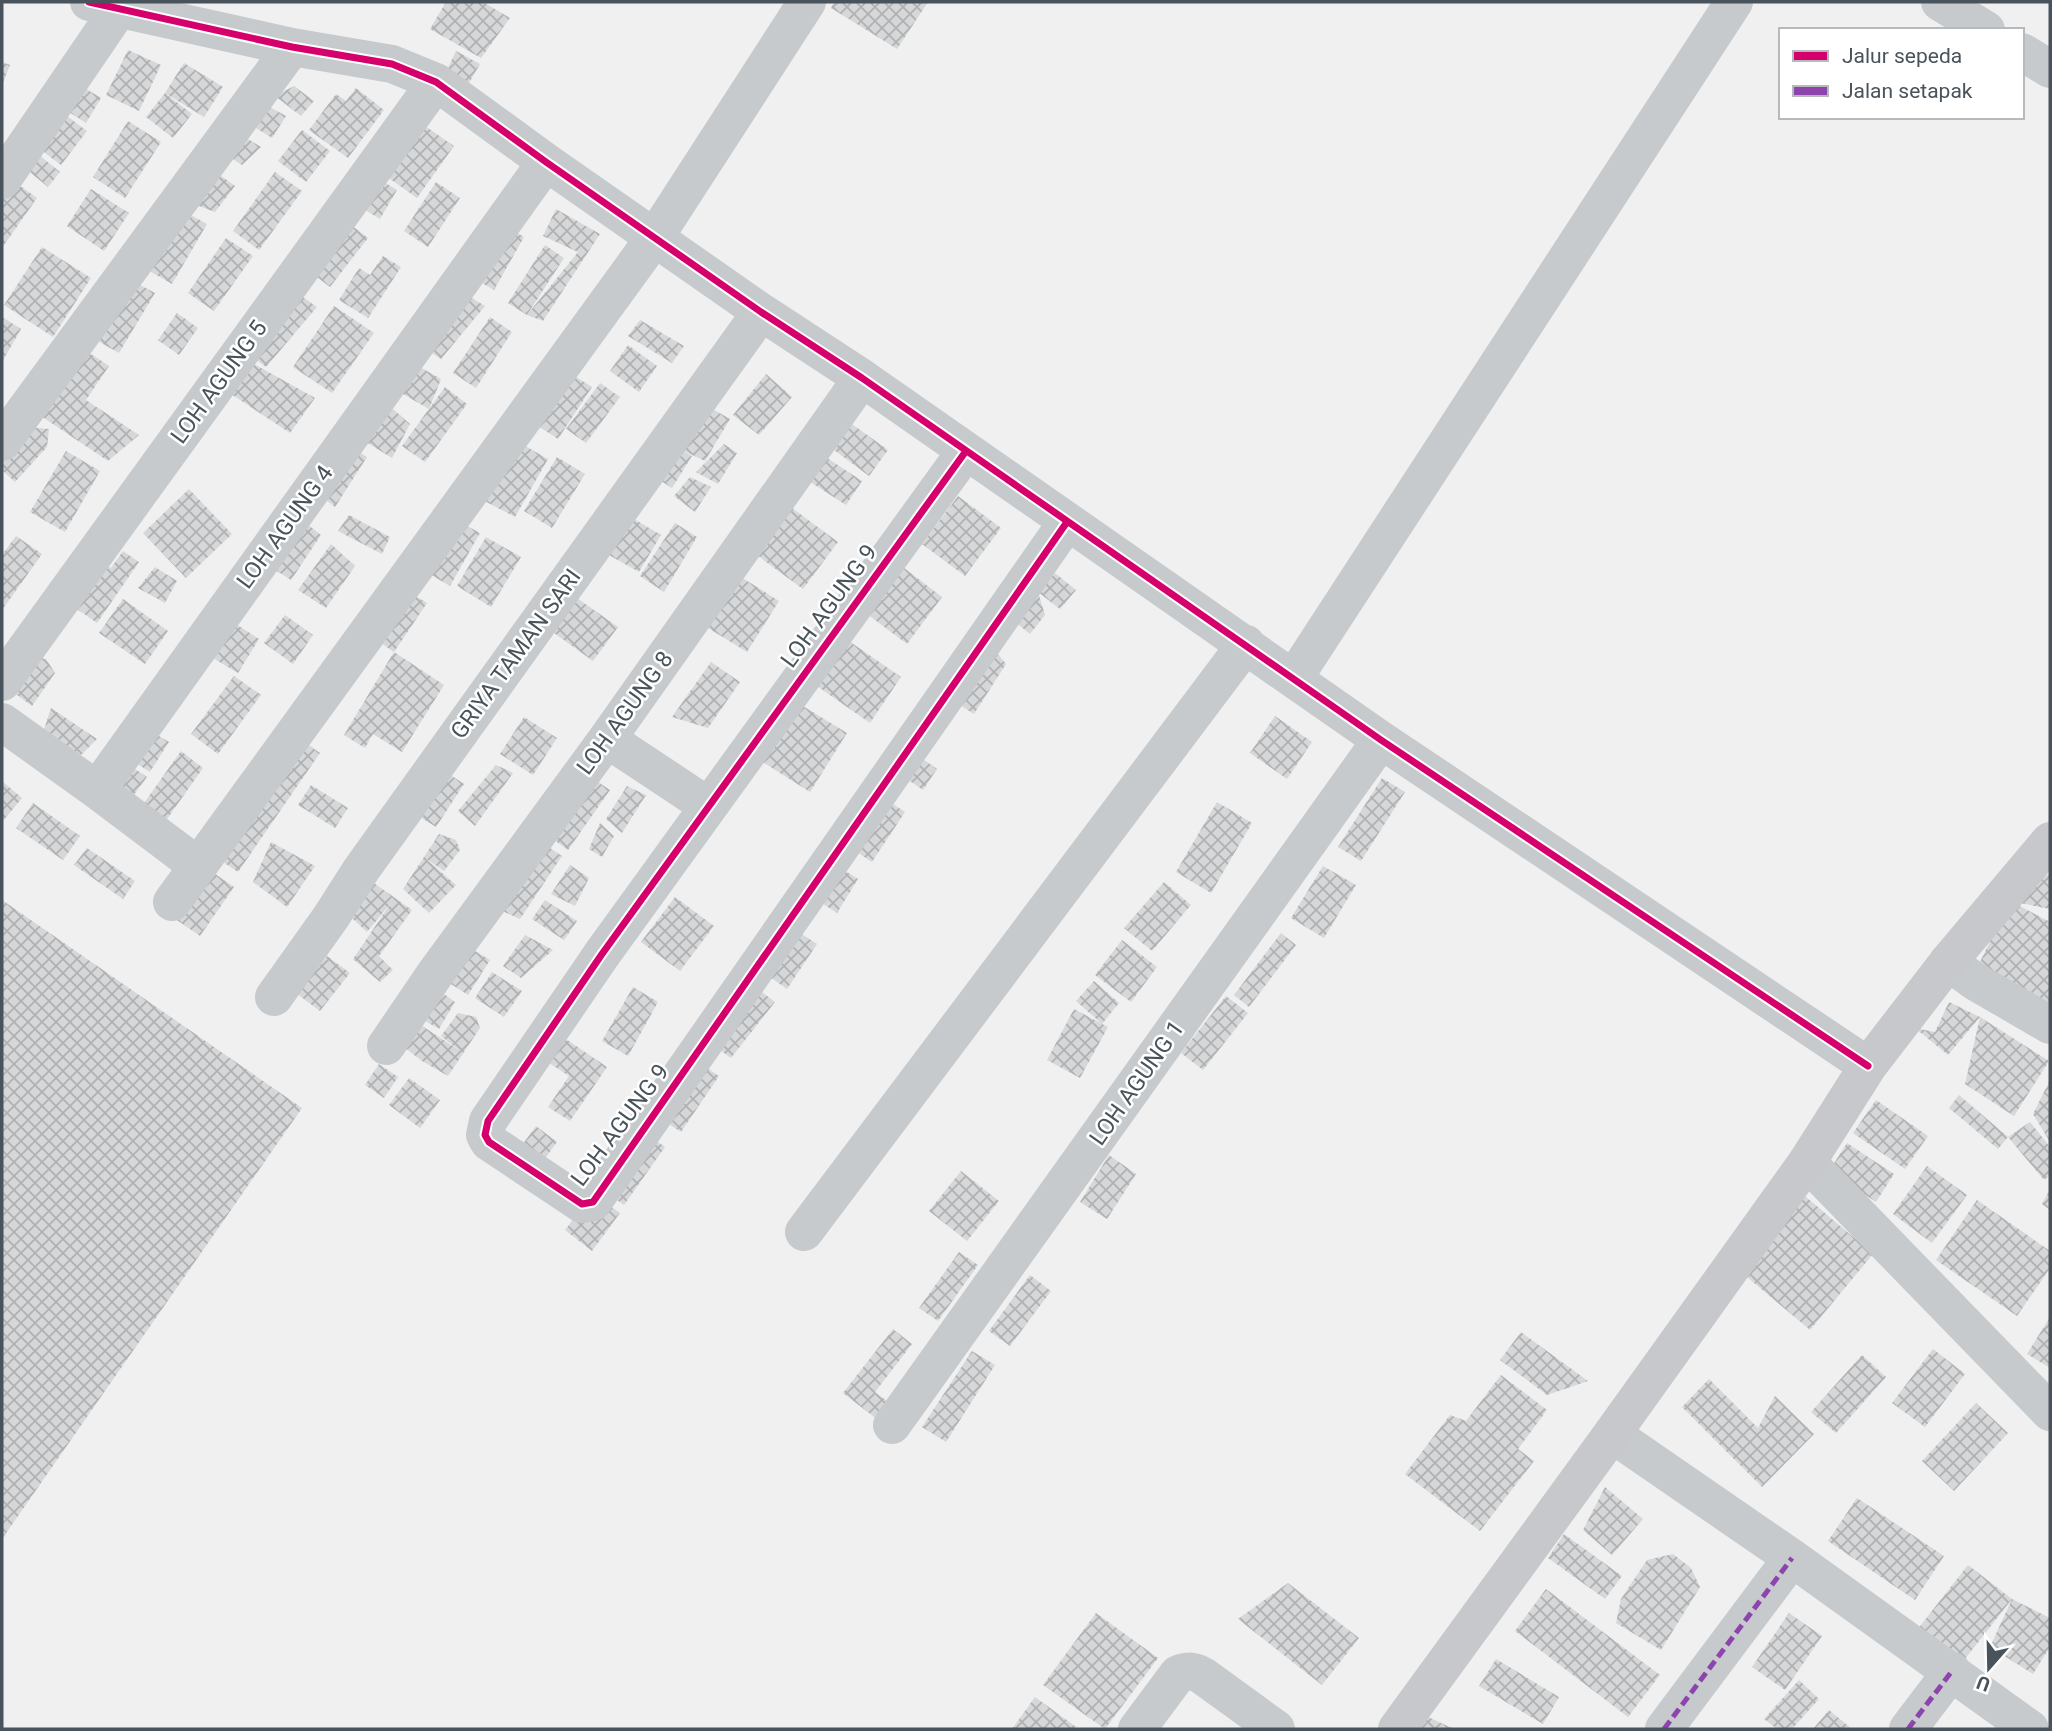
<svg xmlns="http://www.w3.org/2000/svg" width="2052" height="1731" viewBox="0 0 2052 1731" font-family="Roboto,sans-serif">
<defs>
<pattern id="building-cross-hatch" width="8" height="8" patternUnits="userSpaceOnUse" patternTransform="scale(1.75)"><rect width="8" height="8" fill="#d6d7d8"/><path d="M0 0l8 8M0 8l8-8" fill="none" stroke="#b0b1b2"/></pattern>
</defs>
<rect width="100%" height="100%" fill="#f0f0f0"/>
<path fill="url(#building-cross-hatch)" d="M446 2H483L510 18 481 58 430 29Z
M834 2H928L897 49 831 8Z
M128 50 161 65 139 111 106 95Z
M456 51 480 64 466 88 443 78Z
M2 62 10 65 2 85Z
M184 63 223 87 204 117 165 93Z
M294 86 314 101 301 116 275 96Z
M83 87 101 98 86 123 69 112Z
M356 88 384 110 348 158 309 130 336 94 346 101Z
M165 93 192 114 173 138 146 117Z
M257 100 286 116 272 138 243 120Z
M59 110 87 131 61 165 33 144Z
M412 117 454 146 417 198 376 169Z
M128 121 161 142 125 198 93 177Z
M302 130 330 151 306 182 278 161Z
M237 132 261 147 242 165 225 154Z
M33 150 60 172 48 187 20 164Z
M213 170 235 186 215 212 196 205Z
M275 172 302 191 259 250 233 231Z
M374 176 397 190 380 219 357 205Z
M11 179 37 198 2 248V192Z
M436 182 460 198 428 247 404 231Z
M91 189 129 213 104 251 67 226Z
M180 209 207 224 172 284 146 269Z
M556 209 600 234 543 321 527 315 578 252 543 236Z
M346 221 368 238 330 287 309 271Z
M506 226 524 237 494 290 475 279Z
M226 238 253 256 214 311 188 293Z
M545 245 564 258 527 315 508 303Z
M42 247 91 278 53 337 4 305Z
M383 256 401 267 368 318 339 300 359 268 370 275Z
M131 280 155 293 119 353 96 340Z
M290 288 317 307 266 367 244 351Z
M459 290 485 306 441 359 418 344Z
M334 306 374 333 332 393 293 367Z
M177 313 198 328 179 355 158 340Z
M2 317 21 329 2 362Z
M490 317 512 332 476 388 453 373Z
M640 320 684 346 672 363 628 336Z
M628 345 657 366 639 392 610 371Z
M79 346 109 366 86 400 139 435 108 461 35 412Z
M245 359 315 398 290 433 225 390Z
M409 361 441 379 429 409 389 386Z
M565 370 592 387 558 439 532 422Z
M766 374 792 397 759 435 733 415Z
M600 383 620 397 586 443 566 429Z
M445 387 467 404 425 462 402 446Z
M386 403 410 424 392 458 358 437Z
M702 403 730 419 705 461 682 450 692 456 672 488 647 472Z
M845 419 888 450 869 476 826 444Z
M28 427 49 429 47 447 15 482 2 470V457Z
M511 438 548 459 515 517 477 497Z
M346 444 367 457 335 507 313 490Z
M724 444 737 453 718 484 696 472Z
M66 451 100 471 65 532 30 512Z
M821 454 862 481 846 505 804 478Z
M557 457 585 474 552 528 524 511Z
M690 477 711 487 695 512 674 496Z
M189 489 232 534 186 578 143 533Z
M958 496 1001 528 965 576 922 544Z
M788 505 838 542 803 589 754 553Z
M349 515 390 537 382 554 338 531Z
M297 516 321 535 291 580 263 562Z
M629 516 661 535 639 572 607 554Z
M456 520 480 533 450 586 426 572Z
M675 523 697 537 664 592 640 576Z
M16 536 42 554 2 610V555Z
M486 537 521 557 491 607 457 586Z
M331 544 355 566 326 608 298 590Z
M123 551 139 562 97 623 77 609 101 561 111 568Z
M899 564 942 597 907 644 863 611Z
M155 567 177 581 165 603 138 588Z
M1055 573 1076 590 1060 609 1038 592Z
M741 577 779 601 747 652 708 628Z
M401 587 427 603 394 652 369 635Z
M567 591 618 627 593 661 543 625Z
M1038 592 1045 615 1030 634 1015 622Z
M123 599 168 631 145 664 99 633Z
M285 615 313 635 293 664 264 643Z
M228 619 259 639 238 673 206 654Z
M846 639 901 677 870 723 814 684Z
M994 649 1006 664 974 714 958 704Z
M394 652 444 685 402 752 373 734 365 748 344 735Z
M28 656 46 659 55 673 32 706 6 687Z
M711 662 740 682 708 728 672 717Z
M234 676 261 695 218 754 191 734Z
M798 703 847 733 810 792 761 761Z
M51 708 97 739 73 763 41 739Z
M1275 716 1312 742 1287 779 1250 753Z
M524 717 557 738 533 775 500 754Z
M144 727 169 742 150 772 125 756Z
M296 736 320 753 238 872 214 856Z
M181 751 203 768 160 829 137 813Z
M916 754 937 769 923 790 901 775Z
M120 759 147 777 133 796 113 781Z
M496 765 513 773 475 826 458 811Z
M440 768 464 784 436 827 412 812Z
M1382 778 1405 792 1361 861 1338 847Z
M595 780 610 790 568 850 546 834Z
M2 781 22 798 4 820 2 818Z
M311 785 348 808 335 828 298 805Z
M627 786 646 795 622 833 606 819Z
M884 798 905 812 872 862 851 848Z
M1217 802 1252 823 1211 893 1176 872Z
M33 803 80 836 63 860 16 828Z
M600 823 614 836 602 857 589 849Z
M439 834 456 840 460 850 444 871 425 858 456 885 429 913 403 889Z
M271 842 315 866 287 907 253 882Z
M541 842 562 856 520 919 500 910Z
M87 848 135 881 123 899 74 865Z
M570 865 589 878 575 906 551 894Z
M1323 866 1356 885 1324 938 1291 918Z
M839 867 858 879 837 913 817 900Z
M208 869 234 887 200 936 174 918Z
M2040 871 2050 876V909L2010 901Z
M364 876 412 910 379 956 393 970 380 982 353 959 391 903 367 932 342 909Z
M1164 882 1191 905 1152 951 1124 928Z
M675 897 714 926 680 971 641 942Z
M2 900 302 1108 2 1539Z
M545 900 577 921 564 940 532 919Z
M2010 901 2050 922V1007L1976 970Z
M794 929 817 944 787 989 764 973Z
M1281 933 1296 945 1249 1007 1234 995Z
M525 935 553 950 521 978 503 966Z
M1122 940 1157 967 1131 1002 1095 975Z
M465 945 490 960 468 995 437 975Z
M327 956 350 973 320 1011 285 985 317 969Z
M492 972 522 991 504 1017 475 998Z
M1094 981 1119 1003 1102 1024 1076 1001Z
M633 987 658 1002 628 1056 602 1041Z
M758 989 775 1002 731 1058 714 1046Z
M440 991 455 1002 439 1029 420 1018Z
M1226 996 1248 1013 1203 1070 1181 1053Z
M1949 1002 1980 1017 1948 1055 1915 1028 1935 1032Z
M1074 1009 1108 1027 1080 1078 1047 1060Z
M458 1013 476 1017 480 1028 448 1076 422 1061 400 1044 413 1020 459 1050 441 1036Z
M1980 1017 2049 1061 2014 1116 1965 1084Z
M560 1035 607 1067 570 1121 548 1107 569 1076 543 1059Z
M379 1064 398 1077 384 1098 365 1085Z
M701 1064 719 1076 681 1132 663 1120Z
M409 1078 440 1100 420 1128 389 1105Z
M2050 1080V1142L2033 1114Z
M1959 1095 2008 1137 2030 1122 2050 1147V1175L2044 1180 2008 1137 1998 1149 1949 1108Z
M1876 1100 1928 1136 1905 1169 1853 1133Z
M536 1126 557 1142 538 1168 517 1152Z
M651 1137 665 1147 624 1205 610 1195Z
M1847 1143 1894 1174 1876 1202 1829 1171Z
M1109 1155 1136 1174 1107 1219 1080 1202Z
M1927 1166 1967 1195 1932 1243 1893 1214Z
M961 1171 999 1201 967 1241 929 1211Z
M2050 1189V1210L2042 1204Z
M1805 1196 1873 1254 1810 1330 1741 1272Z
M1977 1200 2050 1251V1268L2017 1316 1936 1260Z
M606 1203 620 1213 592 1251 565 1230 583 1207Z
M959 1252 978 1265 938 1321 919 1308Z
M1030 1275 1051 1291 1010 1346 989 1331Z
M2050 1317V1368L2027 1354Z
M893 1329 912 1344 875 1392 891 1404 878 1420 843 1393Z
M1521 1332 1588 1381 1547 1395 1500 1360Z
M1933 1349 1965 1374 1925 1427 1892 1403Z
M972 1351 995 1365 946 1442 922 1427Z
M1862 1355 1886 1377 1836 1433 1811 1412Z
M1501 1375 1547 1410 1518 1449 1534 1461 1480 1531 1405 1474 1450 1415 1466 1421Z
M1709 1379 1758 1428 1775 1396 1814 1434 1762 1487 1682 1407Z
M1976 1403 2008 1433 1954 1491 1922 1461Z
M1605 1487 1643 1519 1612 1555 1583 1530Z
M1857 1498 1944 1556 1915 1600 1828 1541Z
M1564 1534 1622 1576 1605 1599 1548 1558Z
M1673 1554 1691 1568 1700 1587 1661 1650 1616 1623 1621 1599 1647 1560Z
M1968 1565 2012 1599 2050 1618V1647L2033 1674 1990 1647 2012 1599 1961 1664 1917 1630Z
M1288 1583 1359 1638 1322 1685 1238 1619Z
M1546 1589 1660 1675 1628 1717 1515 1631Z
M1096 1613 1158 1658 1105 1729 1043 1685Z
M1789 1613 1822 1636 1785 1690 1752 1667Z
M1496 1659 1559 1697 1543 1724 1479 1686Z
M1799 1680 1819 1699 1792 1729H1777L1764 1719Z
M1035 1697 1079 1729H1012Z
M1829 1710 1852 1729H1813Z
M1426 1716 1454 1729H1420Z"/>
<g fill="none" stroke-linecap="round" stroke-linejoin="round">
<path stroke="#c7cacc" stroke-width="38" d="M89 2 292 47 392 64 436 82 546 162 761 312 862 378 1381 740 1868 1066
M1940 2 1986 30
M2022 52 2050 69
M2 180 118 10
M2 442 292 47
M966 451 602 954 488 1121 485 1135 489 1142 582 1204 593 1202 1067 522
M1294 678 1734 2
M2 682 436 82
M2 722 97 790
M607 739 708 806
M198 866 97 790 546 162
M172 902 655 237 807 2
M1948 962 1976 982 2050 1025
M274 997 331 917 361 870 761 312
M386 1046 435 974 607 739 862 378
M1807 1162 2050 1412
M804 1232 1246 644
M892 1425 1381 740
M1612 1434 1792 1558 2030 1729
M1137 1729 1178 1674C1189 1670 1194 1671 1203 1676L1276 1729
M1664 1729 1792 1558
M1908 1729 1952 1671"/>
<path stroke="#c6c8cb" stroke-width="38" d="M1397 1729 1612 1434 1807 1162 1868 1066 1948 962 2050 841"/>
<path stroke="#8e44ad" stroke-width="5" stroke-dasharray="10 5" stroke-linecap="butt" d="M1664 1729 1792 1558
M1908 1729 1952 1671"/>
<g stroke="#fff" stroke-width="11">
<path id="cycleway" d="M89 2 292 47 392 64 436 82 546 162 761 312 862 378 1381 740 1868 1066
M966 451 602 954 488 1121 485 1135 489 1142 582 1204 593 1202 1067 522"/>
</g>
<use href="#cycleway" stroke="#d6006c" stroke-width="7"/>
</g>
<g text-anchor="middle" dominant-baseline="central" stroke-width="5" stroke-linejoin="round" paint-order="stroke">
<g font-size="23" fill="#48535b" stroke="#fff">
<text transform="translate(219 382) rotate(-54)">LOH AGUNG 5</text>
<text transform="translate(285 527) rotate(-54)">LOH AGUNG 4</text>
<text transform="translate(829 606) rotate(-54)">LOH AGUNG 9</text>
<text transform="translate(516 654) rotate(-54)">GRIYA TAMAN SARI</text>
<text transform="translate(625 713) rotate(-54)">LOH AGUNG 8</text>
<text transform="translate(1137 1083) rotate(-55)">LOH AGUNG 1</text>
<text transform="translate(620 1125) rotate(-53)">LOH AGUNG 9</text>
</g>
</g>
<rect width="2052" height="1731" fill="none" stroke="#48535b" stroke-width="7"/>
<rect x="1779" y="28" width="245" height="91" fill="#ffffff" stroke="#b6babd" stroke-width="2"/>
<rect x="1793" y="51" width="35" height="10" fill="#d6006c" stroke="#b6babd" stroke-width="2"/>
<text x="1842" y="63" font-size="21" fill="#48535b">Jalur sepeda</text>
<rect x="1793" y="86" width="35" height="10" fill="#8e44ad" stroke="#b6babd" stroke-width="2"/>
<text x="1842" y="98" font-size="21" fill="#48535b">Jalan setapak</text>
<g transform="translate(1989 1668) rotate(200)" stroke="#ffffff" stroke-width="5" paint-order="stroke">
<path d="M0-5L12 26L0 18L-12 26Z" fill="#48535b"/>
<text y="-10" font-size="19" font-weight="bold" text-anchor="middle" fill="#48535b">U</text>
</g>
</svg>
